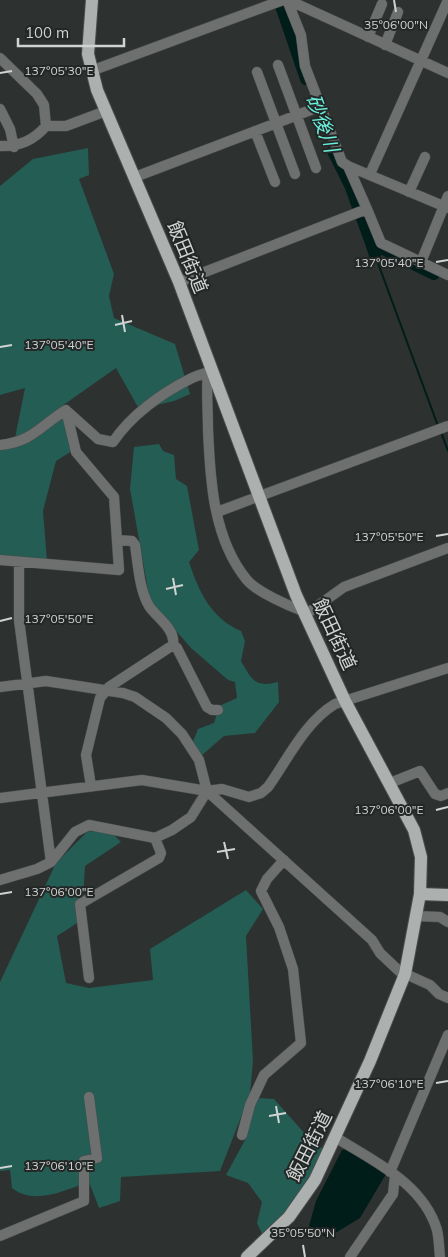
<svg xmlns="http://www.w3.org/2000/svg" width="448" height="1257" viewBox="0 0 448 1257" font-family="Mulish,'Noto Sans JP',sans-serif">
<rect width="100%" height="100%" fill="#2d3130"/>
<path fill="#235d54" d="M88 148 89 175 79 179 114 274 109 296 114 318 175 344 190 394 174 401 139 409 116 368 62 406 72 451 56 461 43 511 47 561 0 557V450L13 448 25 388 0 395V186L33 159Z
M159 444 163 451 174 455 176 479 187 486 199 550 189 562C199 592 211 618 241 631L245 641 241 661C252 680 255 688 278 682L279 702 255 733 224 736 201 756 192 744 198 729 214 723 219 706 237 698 235 682 228 680 191 648 150 601 130 489 134 447Z
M88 831 111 832 121 842 85 866 82 920 57 936 66 983 89 988 153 980 150 949 246 890 263 909 246 936 253 1061 250 1094 220 1171 121 1177 120 1201 99 1208 89 1182C65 1190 34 1206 12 1188L10 1170 0 1171V982L56 863Z
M259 1098 274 1099 315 1145 331 1152 309 1194 262 1234 257 1223 262 1202 248 1183 226 1175 245 1140 251 1116Z"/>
<path fill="#011d19" d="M346 1149 386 1174 360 1218 327 1238 309 1226 316 1201 342 1150Z"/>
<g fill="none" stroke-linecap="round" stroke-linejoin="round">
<path stroke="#011d19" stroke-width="2" d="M375 255 438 426
M441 432 448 451"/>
<path stroke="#011d19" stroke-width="12" d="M279 0 306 79
M333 151 350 185 371 243
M375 255 371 243 434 274"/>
<g stroke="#4a4e4d" stroke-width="11">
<path id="minor" d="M287 0 301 35 305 66 342 162 348 166
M288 0 448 73
M368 37 382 4
M385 45 398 12
M0 58 37 94 44 105 46 126C34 140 18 147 0 146
M278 65 316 168
M91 71 283 0
M257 72 295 174
M0 109 10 129 14 147
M46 126H66L106 111
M255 131 275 182
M370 174 448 0
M135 177 321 106
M409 192 425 157
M367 209 381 243 448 275
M421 262 448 196
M179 282 367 209 348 166 448 208
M208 372C206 391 208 409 208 429 210 479 213 539 247 580 257 592 289 606 303 611
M68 412 98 439 113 442C131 415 162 393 190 379 197 375 205 374 212 370
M0 445C32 442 40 426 66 410
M217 512 448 426
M0 560 119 570 114 497 76 452 66 410
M19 562V620L51 862
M305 615 344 587 448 548
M173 645 177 648 207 707 212 710H218
M0 687 46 681 123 693 135 697 166 718 182 734 199 760 207 791 372 940 380 953 399 971 430 985 439 994 448 998
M390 783 420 771 435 794 441 796 448 793
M91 786 86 755 100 698 109 687 173 645C176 629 156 617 149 606 139 589 138 563 135 545L132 541 118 540
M0 798 142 780 207 791 222 789 249 797 261 793 268 787C288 759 305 722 335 704L448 668
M0 880 37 869 51 862 75 832 89 825 155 838 172 830 191 817 207 791
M416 916 440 917 448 922
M89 978 80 904 159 858 161 853 155 838
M242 1135 250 1105 264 1075 301 1043 293 969 279 927 261 891 267 879 284 860
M335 1137C373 1161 423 1183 437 1230 439 1238 439 1248 440 1257
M390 1172 448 1035
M0 1236 84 1201V1161L97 1158 89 1097
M350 1257 393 1194 395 1175"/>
</g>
<g stroke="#4a4e4d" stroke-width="14">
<path id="major" d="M92 0 88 54 97 90 179 282 296 595 345 701 414 830 421 857 420 894 405 974 370 1061 315 1180 289 1217 247 1257
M420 894 448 895"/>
</g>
<use href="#minor" stroke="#6e7070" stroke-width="10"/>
<use href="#major" stroke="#acb0af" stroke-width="12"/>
</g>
<path fill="none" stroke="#d0d3d2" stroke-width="2" d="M394 0 396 12M0 73 12 71M436 262 448 260M122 315 125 332M115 325 132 321M0 347 12 345M436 536 448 534M173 578 176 595M166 589 183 585M0 621 12 618M436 810 448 807M224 842 228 859M217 852 235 849M0 894 12 892M436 1083 448 1081M276 1106 279 1123M269 1116 286 1113M0 1168 12 1166M303 1245 305 1257"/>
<g text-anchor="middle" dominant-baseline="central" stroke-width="4" stroke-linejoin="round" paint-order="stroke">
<g font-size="19" fill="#d0d3d2" stroke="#232726">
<text transform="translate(188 257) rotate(68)">飯田街道</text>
<text transform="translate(335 634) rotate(65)">飯田街道</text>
<text transform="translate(309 1146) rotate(-63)">飯田街道</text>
</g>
<g font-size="20" font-style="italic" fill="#6aedd9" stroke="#232726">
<text transform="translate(323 123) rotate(70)">砂後川</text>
</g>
</g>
<g font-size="12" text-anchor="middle" fill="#d0d3d2" stroke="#232726" stroke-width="4" stroke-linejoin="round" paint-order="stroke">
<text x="396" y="29">35°06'00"N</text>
<text x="59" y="75">137°05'30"E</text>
<text x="389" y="267">137°05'40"E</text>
<text x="59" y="349">137°05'40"E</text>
<text x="389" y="541">137°05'50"E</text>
<text x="59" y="623">137°05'50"E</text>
<text x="389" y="814">137°06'00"E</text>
<text x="59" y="896">137°06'00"E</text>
<text x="389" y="1088">137°06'10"E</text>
<text x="59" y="1170">137°06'10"E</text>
<text x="303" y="1237">35°05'50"N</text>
</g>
<path d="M18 38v8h106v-8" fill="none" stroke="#d0d3d2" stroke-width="2.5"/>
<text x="25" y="38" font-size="15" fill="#d0d3d2" stroke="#232726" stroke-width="4" paint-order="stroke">100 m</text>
</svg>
